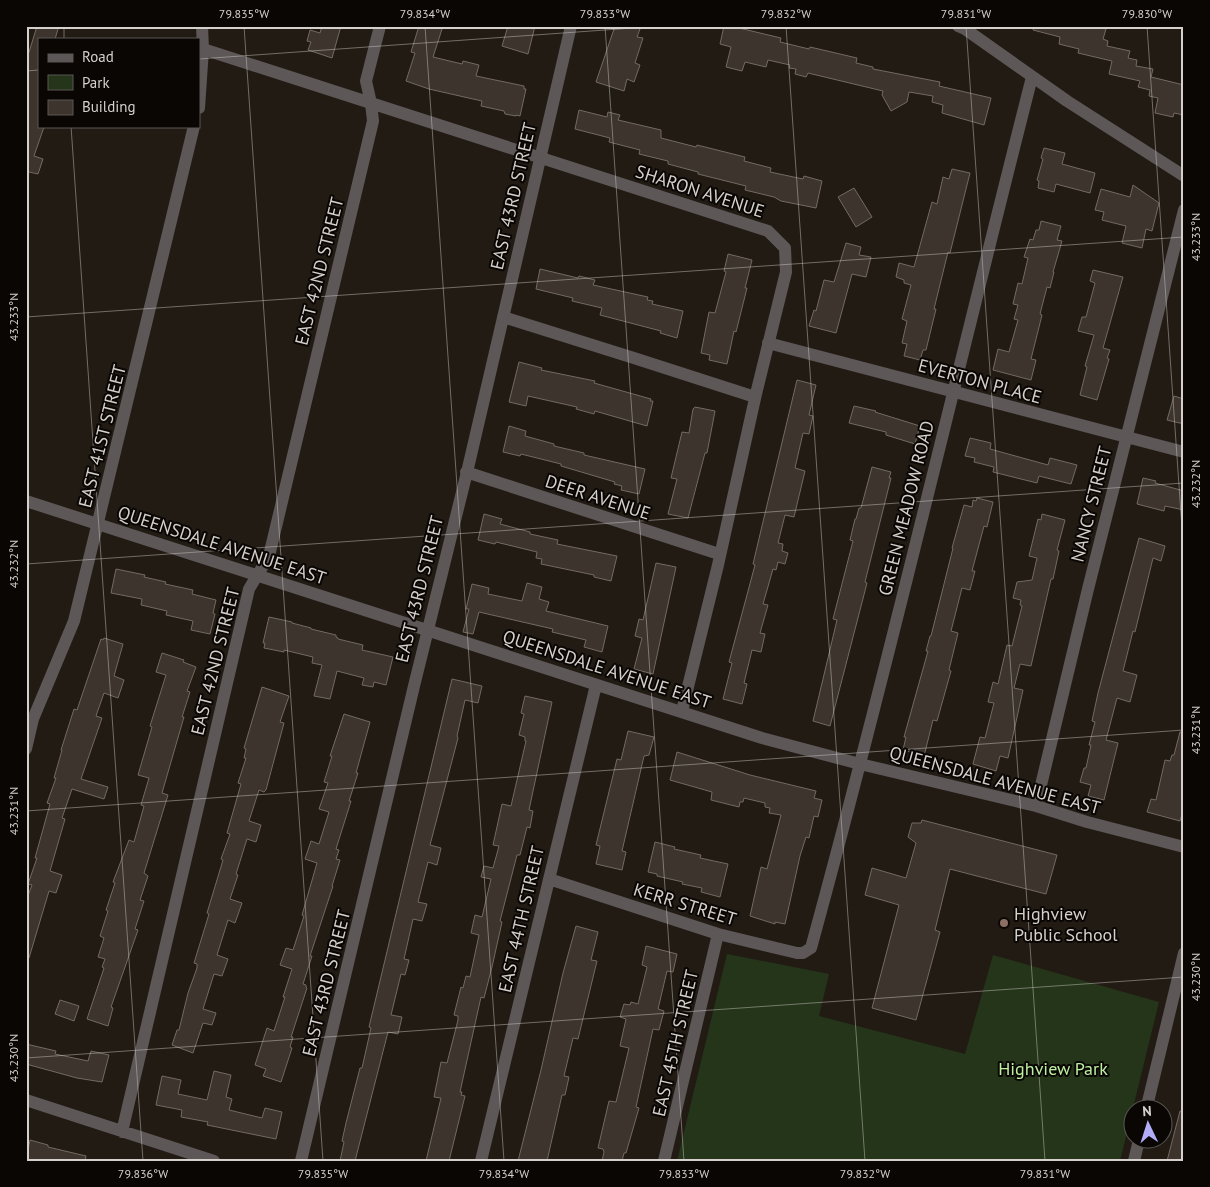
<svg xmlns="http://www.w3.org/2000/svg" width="1210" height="1187" viewBox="0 0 1210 1187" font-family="'PT Sans',sans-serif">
<rect width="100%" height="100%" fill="#221b14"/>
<path fill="#243519" d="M727 954 829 974 819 1016 965 1054 993 955 1159 1002 1120 1161H677Z"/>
<path fill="#3c342d" stroke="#736a61" d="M37 26H59L55 39H39V126L44 127 34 156 43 159 38 174 29 172 26 173V62Z
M322 26H341L332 58 308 50 311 42 307 41 310 30 320 33Z
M419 26H443L433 57 462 64 463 61 479 65 476 76 524 86V89H526L520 116 516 115V116L505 114 504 111 481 106 482 101 429 89 406 81 415 53 411 52Z
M508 26H535L528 54 502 46Z
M615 26H632L640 29 637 37 643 38 635 63 640 65 634 82 627 79 624 91 596 82Z
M724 26H740L739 28 781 38 780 42 809 49 810 47 857 58 856 63 873 67V69L940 82 939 86 991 98 984 125 942 113 943 105 932 102 933 96 909 92 907 102 891 111 882 95 883 91 808 73 806 77 795 74 796 69 789 68 790 65 768 60 766 67 745 62 742 71 726 67 731 47 720 44Z
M1034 26H1092L1106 29 1103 39 1108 41 1107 46 1130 51 1128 58 1137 60 1136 66 1153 69 1151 77 1184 85V115L1174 113 1173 117 1155 113 1158 98 1149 96 1150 90 1138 87 1140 81 1109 74 1112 61 1078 53 1079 49 1059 44 1060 37 1033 30Z
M579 110 607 117 608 112 620 115 618 120 661 130V138L696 147 697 145 745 157 744 161 771 168 770 172 803 179 804 176 822 181 816 208 781 201 774 197 745 190 746 186 698 174V172L668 164V161L639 154 640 150 609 142 610 138 575 129Z
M1044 148 1065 153 1062 164 1095 173 1090 193 1056 184 1054 192 1038 188 1039 181 1037 180 1043 159 1041 158Z
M952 169 970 173 950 253 948 252 934 309H936L926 350H923L920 360 904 356 907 344 902 343 907 321 902 319 911 285 904 283V280L896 277 899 263 914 267 932 202 937 204 943 177 949 179Z
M1133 185 1159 203 1152 231 1146 229 1142 248 1122 243 1126 226 1102 220 1104 212 1095 210 1101 189 1130 197Z
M854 188 872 217 856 227 838 197Z
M1041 221 1061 226 1057 240 1062 241 1053 272H1054L1050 288 1047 287 1040 314 1042 315 1031 359 1036 360 1031 380 993 370 998 349 1009 352 1018 320 1014 319 1018 305 1013 304 1018 283 1022 284 1028 258 1024 257 1030 239 1033 240 1036 230H1039Z
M846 243 861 247 859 255 871 257 866 277 852 274 836 333 809 326 814 310 816 311 824 280 834 282Z
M728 254 752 260 745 288H747L736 332 734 331 727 364 709 360 710 355 701 353 709 312 715 313 726 272 724 271Z
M540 269 578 278 579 276 595 280 593 285 648 297 647 300 653 301 652 304 683 311 677 338 660 333 661 331 600 315 602 308 572 301 573 298 536 289Z
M1093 270 1123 277 1103 348 1110 350 1107 358 1109 359 1097 400 1080 395 1087 367 1085 366 1094 335 1078 331 1082 317H1086L1095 283 1090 281Z
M519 362 542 368 541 370 595 381 594 383 651 399 650 401H653L647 426 595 411 594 414 576 409 577 407 528 396 526 406 509 402Z
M797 380 816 385 809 415 813 416 809 434 803 433 795 468 805 471 794 517 785 515 778 543 783 544 782 551 788 553 785 564 778 562 776 570 773 569 763 604 768 605 760 633 765 634 761 652 752 650 744 683 747 684 742 704 723 699 732 663 729 662 755 565 753 564 762 526Z
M1174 396 1184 399V424L1167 420Z
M854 406 876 411 875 412 920 426 915 444 886 435V432L849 423Z
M695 407 715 411 707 453H705L688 518 668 514 677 479 671 478 682 432 689 433 693 409Z
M509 426 526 431 525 436 554 444V446L584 453V455L645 469 639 494 621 490 622 486 614 484 615 482 561 466V464L521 454 520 456 503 452Z
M970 438 991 443 990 449 1048 465 1050 458 1077 465 1071 484 1039 476 1037 483 993 472 994 467 974 462 975 458 965 456Z
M872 467 891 472 889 478H891L865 582 867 583 830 726 813 721 837 620 833 619 853 541 850 540 855 519H856L859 508H861Z
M1143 478 1156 481 1155 483 1184 491V510L1165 506 1164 511 1137 504Z
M977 498 993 502 987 527 984 526 972 571H975L970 590 962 588 951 631 958 633 949 670 951 671 937 721 933 720 924 756 903 750 906 737H904L928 651H926L930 636H931L953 548H952L964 505 972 507 973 500 976 501Z
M484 514 502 519 500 524 530 532V534L558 540 557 544 617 556 611 581 594 577V575L541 564 542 559 536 558 537 552 496 542 495 544 478 540Z
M1042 514 1065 520 1057 550 1059 551 1053 579H1051L1031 666 1020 664 1014 688 1023 690 1008 758 1000 756 996 771 973 764 980 737 985 738 994 703 988 702 993 682 998 684 1007 645 1012 646 1022 606 1020 605 1021 600 1013 598 1017 582 1032 580 1037 558 1029 556 1038 519 1041 520Z
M1139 538 1165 546 1161 561 1153 558 1135 632 1133 631 1123 671 1137 675 1130 702 1117 698 1106 740 1118 743 1104 800 1088 796 1091 785 1080 782 1084 768H1086L1091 745H1089L1095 722 1092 721 1098 693Z
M656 563 676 567 653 674 634 669 642 638 635 636 639 619 643 620Z
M116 569 145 575 144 577 166 582 165 584 193 590 192 594 216 600 213 613 215 614 210 634 191 630 193 621 166 615 167 611 141 605 142 599 111 593Z
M527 583 542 587 539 599 549 602 546 611 608 626 602 652 584 647 586 640 552 632 553 629 479 612 473 634 463 632 469 609H466L472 584 489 588 488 594 522 601Z
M269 617 292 622V623L311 628V629L336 635V637L338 638V639L363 645 362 650 393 657 386 685 374 682 373 687 362 685 364 678 337 671 330 699 314 696 322 665 312 663 313 657 284 650V652L264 648 265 643H263Z
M104 638 123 644 114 676 124 680 118 698 104 693 96 716 102 718 81 779 108 787 104 799 72 789 62 818 65 819 50 871 62 875 56 893 49 891 29 958H26V901L32 885 28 884 37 858H35L50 804 47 803 56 778H54L62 750H61L74 709 77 710 101 639 103 640Z
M162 653 184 660 183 662 196 667 187 691 190 692 182 717H184L162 793 168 795 144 873 148 876 140 900 144 901 135 929 138 930 111 1007 113 1008 108 1026 87 1019 104 968 102 967 105 959 98 957 104 938 100 936 108 911 106 910 115 883 113 882 129 840 134 842 144 806 141 805 149 778 138 775 152 727 150 726 166 675 156 672Z
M452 679 482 686 478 703 465 700 457 736 458 738 430 845 441 848 437 865 428 862 418 902 427 904 422 921 413 919 404 959 409 960 405 975 401 974 391 1015 402 1017 398 1034 388 1032 355 1161H340L344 1142 342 1141 346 1123 360 1068H362L371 1028 369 1027Z
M262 687 289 696 280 722 284 723 266 790 264 792 259 790 249 821 261 825 256 842 247 839 236 874 238 875 230 899 242 903 235 923 228 920 217 955 228 959 222 976 214 974 203 1009 216 1013 212 1025 203 1023 193 1053 172 1045 177 1030H179L188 993 197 968V964L194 963 209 914 207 913 223 860 221 859 230 834 227 833 241 784 238 783 246 758H244L246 749 244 748Z
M525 696 552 702 529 810 533 811 530 828 527 827 520 855H517L500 921 502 922 492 967 484 998 481 997 460 1092H462L461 1095 465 1096 449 1161H426L441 1098 434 1097 441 1062 447 1063 458 1020V1016L454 1015 461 987 463 988 466 976 470 977 479 935 471 933 475 915 482 917 491 879 481 877 484 866 493 868 499 846 493 845 502 804 511 806 526 741H525V737L519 735 524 714 521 713Z
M344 714 370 722 356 773H358L349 801H351L336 849 339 850 336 859 340 860 332 886H333L310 956H312L303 984 306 985V987L307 988 291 1037H293L290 1047 292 1048 281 1082 263 1076 266 1069 255 1065 267 1028 274 1031 285 997H283L292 969 280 965 286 948 293 950 304 916 302 915 317 863 305 859 311 841 319 844 329 812 319 809 328 783 324 782 332 756H330Z
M628 731 654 737 649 755 644 756 622 851 626 852 622 870 596 864 600 846 596 845 617 759 621 760Z
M1180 732 1184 733V807L1180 821 1147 812 1151 799 1156 800 1165 760 1170 761 1172 755H1174Z
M677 752 750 775 816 791 814 798 822 800 818 817 814 816 809 838 806 837 800 856 785 924 775 922V924L750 916 761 867 767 869 781 815 769 813 770 808 765 807V803L744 798 743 802H740L739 807 711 800 712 792 670 780Z
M922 820 1057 855 1046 894 950 869 935 930 940 932 916 1020 872 1008 899 905 865 895 872 868 906 878 916 843 908 837 912 823H921Z
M655 842 675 847 674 849 701 855 700 858 728 864 720 897 701 892 702 888 682 884 683 882 657 876V874L648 872Z
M576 926 598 932 591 960 597 961 578 1039 573 1038 564 1076 569 1077 565 1095H562L547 1161H518L541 1070 563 973Z
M646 946 677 954 673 972 667 971 658 1009 664 1011 659 1030 653 1029 636 1107 639 1108 626 1153H624L622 1161H602L604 1152 603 1149 598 1148 609 1101 616 1102 629 1048 620 1046 626 1019 620 1017 624 1004 630 1005 631 1002 638 1004 647 967 642 965Z
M60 1000 79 1006 74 1021 55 1014Z
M26 1044 56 1051 55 1054 88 1061 91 1051 109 1055 102 1082 77 1078 26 1064Z
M214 1071 231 1075 226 1097 232 1099 229 1110 262 1118 265 1108 282 1112 276 1139 207 1125 208 1122 181 1117 182 1110 156 1105 162 1076 181 1080 178 1094 207 1100Z
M1180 1111H1184V1161H1167Z
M30 1140 48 1145V1147L86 1156 85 1161H26Z"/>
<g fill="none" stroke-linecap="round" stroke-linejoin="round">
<path stroke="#5d5758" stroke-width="12" d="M958 26 965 29 1067 101 1184 176
M203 49 768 231 785 248 786 272 756 394 718 565 682 711
M199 108 203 49 202 26
M503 317 637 359 755 397
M768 343 1184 452
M466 472 719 554
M26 501 762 738 860 764 1036 806 1087 822 1184 847
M26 749 33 719 74 621 194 126
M1036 806 1088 589 1184 210
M549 879 718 934 797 953H803L811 948C890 659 958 367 1032 77
M26 1100 214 1161
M1146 1110 1184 953
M122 1132 249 589 269 556 373 121 371 103 366 81 380 26
M301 1161 414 686 468 468 571 26
M481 1161 596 685
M664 1161 718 934
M1134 1161 1139 1140"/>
</g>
<path fill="none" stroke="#d5d0cb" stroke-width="1" stroke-opacity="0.45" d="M64 26V39M244 26 323 1161M425 26 504 1161M605 26 684 1161M786 26 865 1161M966 26 1045 1161M1147 26 1184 557M199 59 661 26M26 71 39 70M71 126 143 1161M26 317 1184 237M26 564 1184 483M26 811 1184 730M26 1058 1184 977"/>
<circle fill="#8d6e63" stroke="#090604" stroke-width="2" cx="1004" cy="923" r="5"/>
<g text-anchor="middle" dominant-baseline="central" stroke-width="4" stroke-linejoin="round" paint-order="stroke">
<g font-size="18" fill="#d5d0cb" stroke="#090604">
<text transform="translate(700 191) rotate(18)">SHARON AVENUE</text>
<text transform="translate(513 196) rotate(-77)">EAST 43RD STREET</text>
<text transform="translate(319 271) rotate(-76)">EAST 42ND STREET</text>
<text transform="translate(980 381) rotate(15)">EVERTON PLACE</text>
<text transform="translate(102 436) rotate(-76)">EAST 41ST STREET</text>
<text transform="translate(598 497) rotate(18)">DEER AVENUE</text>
<text transform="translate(1091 504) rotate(-76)">NANCY STREET</text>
<text transform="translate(906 508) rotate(-76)">GREEN MEADOW ROAD</text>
<text transform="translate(222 545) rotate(18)">QUEENSDALE AVENUE EAST</text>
<text transform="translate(419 589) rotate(-76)">EAST 43RD STREET</text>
<text transform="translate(215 661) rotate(-76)">EAST 42ND STREET</text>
<text transform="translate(607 669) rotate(18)">QUEENSDALE AVENUE EAST</text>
<text transform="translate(995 780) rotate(15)">QUEENSDALE AVENUE EAST</text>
<text transform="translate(685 904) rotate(17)">KERR STREET</text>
<text transform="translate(521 919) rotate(-77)">EAST 44TH STREET</text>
<text transform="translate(326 983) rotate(-76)">EAST 43RD STREET</text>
<text transform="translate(675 1043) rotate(-77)">EAST 45TH STREET</text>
</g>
<g font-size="18" fill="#d5d0cb" stroke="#090604" text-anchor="start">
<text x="1014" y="913">Highview<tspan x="1014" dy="21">Public School</tspan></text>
</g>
<g font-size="18" fill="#bcefa0" stroke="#090604">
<text x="1053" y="1068">Highview Park</text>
</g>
</g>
<rect width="1210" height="1187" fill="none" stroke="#090604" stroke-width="55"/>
<rect x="38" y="38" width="162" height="90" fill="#090604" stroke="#5b5754"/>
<rect x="48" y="54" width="25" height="8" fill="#5d5758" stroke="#5b5754"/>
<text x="82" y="62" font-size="15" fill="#d5d0cb">Road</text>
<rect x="48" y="75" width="25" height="15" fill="#243519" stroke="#5b5754"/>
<text x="82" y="88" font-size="15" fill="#d5d0cb">Park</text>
<rect x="48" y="100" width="25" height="15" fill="#3c342d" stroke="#5b5754"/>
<text x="82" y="112" font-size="15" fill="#d5d0cb">Building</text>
<g transform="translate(1148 1124) rotate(356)"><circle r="24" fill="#090604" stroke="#5b5754"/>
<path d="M0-4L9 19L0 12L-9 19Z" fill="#b3adf9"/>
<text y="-8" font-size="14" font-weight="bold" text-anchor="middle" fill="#d5d0cb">N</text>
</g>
<rect x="28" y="28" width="1154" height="1132" fill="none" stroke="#d5d0cb" stroke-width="2"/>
<g font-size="12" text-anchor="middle" fill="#d5d0cb">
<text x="244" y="18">79.835°W</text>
<text x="425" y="18">79.834°W</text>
<text x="605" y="18">79.833°W</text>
<text x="786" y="18">79.832°W</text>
<text x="966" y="18">79.831°W</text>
<text x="1147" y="18">79.830°W</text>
<text transform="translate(1196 237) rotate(-90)" y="4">43.233°N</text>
<text transform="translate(14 317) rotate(-90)" y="4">43.233°N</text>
<text transform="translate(1196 484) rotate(-90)" y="4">43.232°N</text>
<text transform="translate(14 564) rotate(-90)" y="4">43.232°N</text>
<text transform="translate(1196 730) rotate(-90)" y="4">43.231°N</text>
<text transform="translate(14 811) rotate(-90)" y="4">43.231°N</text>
<text transform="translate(1196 977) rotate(-90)" y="4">43.230°N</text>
<text transform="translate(14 1058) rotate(-90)" y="4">43.230°N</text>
<text x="143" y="1178">79.836°W</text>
<text x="323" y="1178">79.835°W</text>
<text x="504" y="1178">79.834°W</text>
<text x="684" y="1178">79.833°W</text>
<text x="865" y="1178">79.832°W</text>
<text x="1045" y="1178">79.831°W</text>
</g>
</svg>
